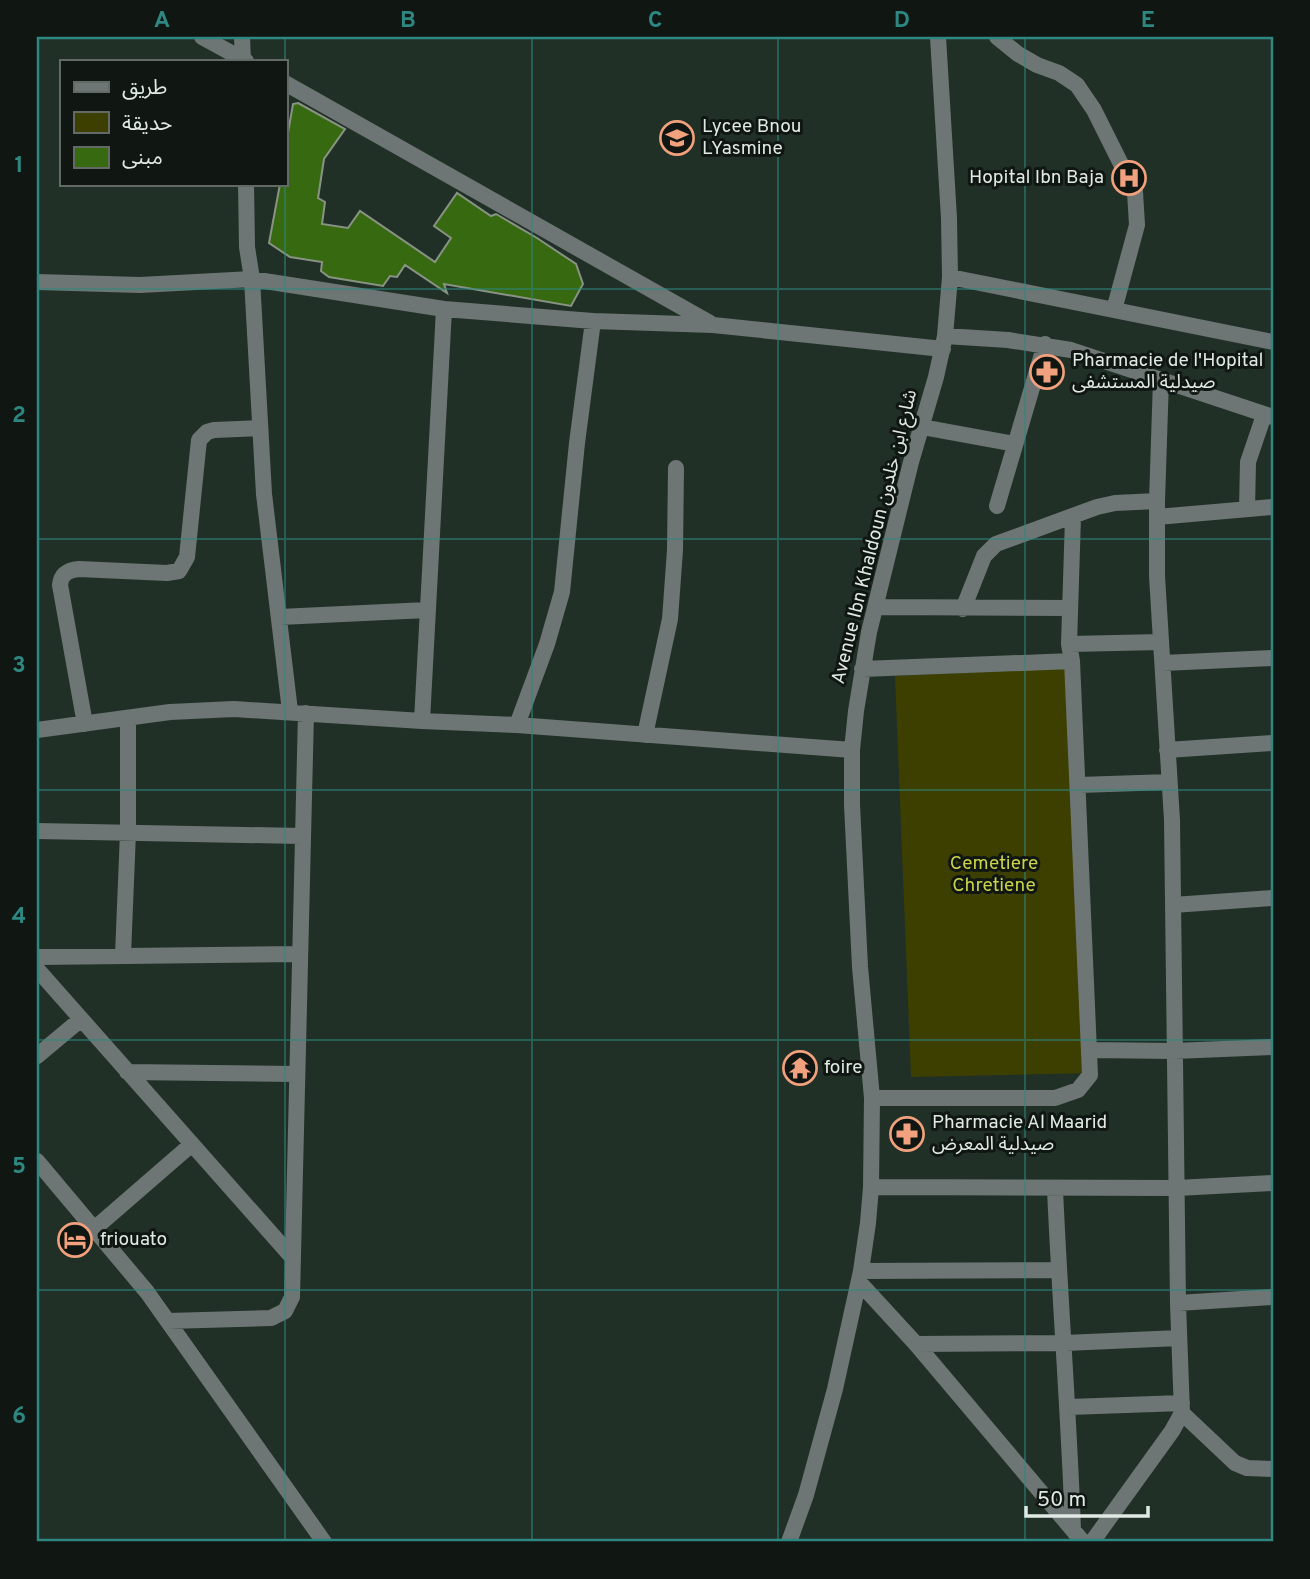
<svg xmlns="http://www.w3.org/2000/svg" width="1310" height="1579" viewBox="0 0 1310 1579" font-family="Overpass,'Noto Sans Arabic',sans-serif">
<rect width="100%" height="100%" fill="#213027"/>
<path fill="#3c3f00" d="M1076 667 1092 1073 911 1077 895 676Z"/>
<path fill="#376911" stroke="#899384" stroke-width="2" d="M298 103 345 129 324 159 318 198 325 202 322 224 348 228 360 211 435 262 451 238 434 226 457 193 491 216 496 214 537 238 576 264 583 284 571 306 444 284 447 293 405 265 397 277 390 276 383 286 329 277 321 271 322 262 290 257 269 243 280 184H285V150L293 104Z"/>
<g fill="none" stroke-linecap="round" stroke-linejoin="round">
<path stroke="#6d7674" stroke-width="16" d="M202 37 246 61
M242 37 243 61
M997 37 1018 54 1037 65 1059 73 1077 85 1094 110 1135 192 1137 225 1114 310
M285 83 710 323
M246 184 247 247 252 279 264 494 290 711
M950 277 1273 342
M37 282 140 285 252 279 444 309 593 321 713 325 943 349
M945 336 1008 340 1071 350 1273 417
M922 427 1015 444
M997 506 1045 344
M1247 509 1248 462 1264 415
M1157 517 1273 507
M877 607 1068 608
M963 609 984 556 996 544 1097 507 1115 503 1157 501
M280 617 427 610
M1069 644 1161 642
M1163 663 1273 658
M862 669 1072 661
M422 721 444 309
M85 724 60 585C61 574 68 570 79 569L167 573 179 571 187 557 199 440 207 432 214 430 259 428
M517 725 547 644 562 592 577 443 593 321
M37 730 170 712 234 709 422 721 517 725 852 750
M645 735 670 619 675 550 676 468
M1167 750 1273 743
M1079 785 1169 782
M37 831 301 836
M1173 905 1273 898
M123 955 128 832V719
M37 957 299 954
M37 969 291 1256
M1089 1050 1174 1051 1273 1047
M37 1056 80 1020
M127 1072 296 1074
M872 1098H1055L1078 1090 1090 1075 1072 661 1069 644 1073 517
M37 1161 147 1292 324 1542
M871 1187 1177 1188 1273 1183
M1055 1189C1060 1303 1069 1416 1073 1530
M94 1229 192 1144
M861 1271 1059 1270
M859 1282 916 1344 1083 1542
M1178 1303 1273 1297
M168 1321 271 1318 285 1311 292 1297 306 713
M916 1344 1065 1343 1179 1338
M1069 1407 1182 1403
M1182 1413 1235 1463 1247 1468 1273 1469
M789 1542 806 1495 835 1389 861 1271 868 1223 871 1187 872 1098 860 967 852 805V750L856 711 869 632 911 462 936 377 945 336 950 277 949 218 938 37
M1092 1542 1172 1431 1182 1413 1178 1303 1172 820 1157 576V501L1161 379"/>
</g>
<path fill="none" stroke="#2e8780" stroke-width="2" stroke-opacity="0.55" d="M285 37V61M532 37V1542M778 37V1542M1025 37V1542M285 184V1542M37 289H1273M37 539H1273M37 790H1273M37 1040H1273M37 1290H1273"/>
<defs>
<g id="school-ring" transform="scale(1.75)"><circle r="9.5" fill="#101612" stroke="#f1a17d" stroke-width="1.5"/><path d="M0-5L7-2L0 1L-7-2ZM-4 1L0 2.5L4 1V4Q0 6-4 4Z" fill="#f1a17d"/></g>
<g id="hospital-ring" transform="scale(1.75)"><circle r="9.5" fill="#101612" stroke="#f1a17d" stroke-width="1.5"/><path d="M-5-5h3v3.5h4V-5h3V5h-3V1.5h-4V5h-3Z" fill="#f1a17d"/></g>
<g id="pharmacy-ring" transform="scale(1.75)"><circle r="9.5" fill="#101612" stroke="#f1a17d" stroke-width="1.5"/><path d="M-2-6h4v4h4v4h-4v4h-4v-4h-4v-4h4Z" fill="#f1a17d"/></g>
<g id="temple-ring" transform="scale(1.75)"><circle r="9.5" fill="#101612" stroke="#f1a17d" stroke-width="1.5"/><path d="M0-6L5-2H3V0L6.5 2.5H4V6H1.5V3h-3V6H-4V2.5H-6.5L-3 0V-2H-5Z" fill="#f1a17d"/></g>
<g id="hotel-ring" transform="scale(1.75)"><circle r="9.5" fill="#101612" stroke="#f1a17d" stroke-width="1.5"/><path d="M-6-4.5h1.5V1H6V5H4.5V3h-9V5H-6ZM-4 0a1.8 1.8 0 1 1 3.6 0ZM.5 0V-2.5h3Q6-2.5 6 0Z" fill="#f1a17d"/></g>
</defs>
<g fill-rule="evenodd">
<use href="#school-ring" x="677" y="138"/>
<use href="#hospital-ring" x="1129" y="178"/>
<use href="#pharmacy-ring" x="1047" y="372"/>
<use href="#temple-ring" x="800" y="1068"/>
<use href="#pharmacy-ring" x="907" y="1134"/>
<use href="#hotel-ring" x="75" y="1240"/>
</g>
<g text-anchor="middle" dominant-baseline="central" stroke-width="6" stroke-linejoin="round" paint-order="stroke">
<g font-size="19" fill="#e0e9e3" stroke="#101612" text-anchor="start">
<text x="702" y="127">Lycee Bnou<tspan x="702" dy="22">LYasmine</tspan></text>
<text x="1104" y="178" text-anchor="end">Hopital Ibn Baja</text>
<text x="1072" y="361">Pharmacie de l'Hopital<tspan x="1072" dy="22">صيدلية المستشفى</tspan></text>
<text x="824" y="1068">foire</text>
<text x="932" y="1123">Pharmacie Al Maarid<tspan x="932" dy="22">صيدلية المعرض</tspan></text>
<text x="100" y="1240">friouato</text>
</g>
<g font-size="19" fill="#e0e9e3" stroke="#101612">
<text transform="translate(875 537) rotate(-76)">Avenue Ibn Khaldoun شارع ابن خلدون</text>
</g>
<g font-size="19" fill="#cad349" stroke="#101612">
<text x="994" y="864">Cemetiere<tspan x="994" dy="22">Chretiene</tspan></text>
</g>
</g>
<rect width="1310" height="1579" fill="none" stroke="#101612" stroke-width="77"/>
<rect x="60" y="60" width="228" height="126" fill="#101612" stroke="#636a66" stroke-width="2"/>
<rect x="74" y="82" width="35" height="10" fill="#6d7674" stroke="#636a66" stroke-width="2"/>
<text x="122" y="94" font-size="21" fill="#e0e9e3">طريق</text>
<rect x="74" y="112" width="35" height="21" fill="#3c3f00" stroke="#636a66" stroke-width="2"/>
<text x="122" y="130" font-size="21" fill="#e0e9e3">حديقة</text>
<rect x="74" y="147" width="35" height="21" fill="#376911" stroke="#636a66" stroke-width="2"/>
<text x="122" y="164" font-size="21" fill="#e0e9e3">مبنى</text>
<path d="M1026 1506v10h122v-10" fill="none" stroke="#e0e9e3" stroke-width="3.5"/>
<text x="1037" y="1506" font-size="21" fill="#e0e9e3" stroke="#101612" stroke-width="5" paint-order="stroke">50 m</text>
<rect x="38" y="38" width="1234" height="1502" fill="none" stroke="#2e8780" stroke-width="2.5"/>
<g font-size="23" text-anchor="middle" font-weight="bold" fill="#2e8780">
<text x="162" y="27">A</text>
<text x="408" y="27">B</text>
<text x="655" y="27">C</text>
<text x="902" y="27">D</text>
<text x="1148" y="27">E</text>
<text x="19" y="172">1</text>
<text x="19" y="422">2</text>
<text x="19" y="672">3</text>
<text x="19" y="923">4</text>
<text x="19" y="1173">5</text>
<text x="19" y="1423">6</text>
</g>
</svg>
